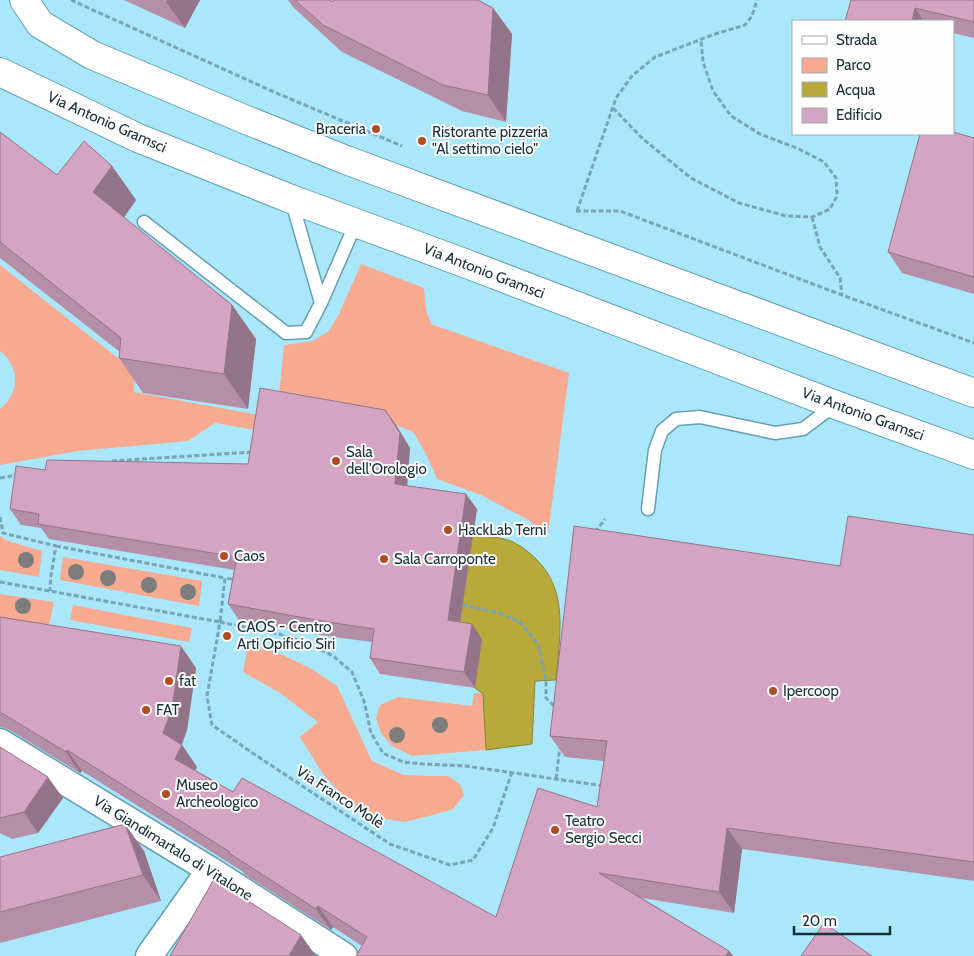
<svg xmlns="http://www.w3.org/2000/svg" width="974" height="956" viewBox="0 0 974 956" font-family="Cabin,sans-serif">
<rect width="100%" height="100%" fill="#abe7fb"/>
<path fill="#f7aa8f" d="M361 264 424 288 426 310 431 324 569 373 548 534 540 533 530 521 481 495 437 479 426 454 413 432 396 425 278 405 284 345 313 341 329 331 339 314Z
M0 265 134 371V392L259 415 255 430 215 423 188 441 78 451 0 465V409C20 394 20 366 0 351Z
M0 536 5 540 42 551 39 577 0 570Z
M63 557 202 581 199 606 60 580Z
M0 594 54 602 49 626 0 618Z
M73 605 192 628 189 642 70 620Z
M248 646 274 651 312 669 337 686 372 761 404 775 429 776H448L460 784 464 795 453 809 433 815 405 822 378 818 350 804 323 774 300 737 318 722 280 693 243 672Z
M474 693 483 694 486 750 412 756 392 746 381 733 376 718 380 705 398 697 472 706Z"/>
<path fill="#b9a83a" stroke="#898439" d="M473 535C485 536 499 537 511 541 520 545 529 552 536 559 570 592 559 638 556 680L535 681 532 744 486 750 483 694 475 688 442 633Z"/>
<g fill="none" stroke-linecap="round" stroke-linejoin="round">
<g stroke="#669fb2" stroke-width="15">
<path id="service" d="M291 199 321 303 356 223
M144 222 286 333 306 332 321 303
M648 509 655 450 662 431 676 419 700 417 775 433 803 429 835 405"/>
</g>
<g stroke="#669fb2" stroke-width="29">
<path id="minor" d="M0 742 210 870 344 956
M149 956 210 870"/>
</g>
<g stroke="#669fb2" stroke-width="30">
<path id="tertiary" d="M24 0 40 24 92 55 244 119 346 160 974 393
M0 72 138 138 291 199 467 264 836 405 974 455"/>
</g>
<path stroke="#76a5b5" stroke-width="3" stroke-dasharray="5 2.5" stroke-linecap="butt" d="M71 0 274 92 402 146
M613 108 643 139 691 178 739 203 786 216 812 217 830 209 837 196 836 178 824 162 799 149 760 134 731 116 713 91 703 62 701 40
M576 211H620L842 295 974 343
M577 211 616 98 632 76 655 57 715 34 745 25 752 16 757 0
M812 217 820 247 840 278 842 295
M112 461 253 452
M0 478 17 475
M0 517 3 533 56 546 51 575 50 591
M595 532 605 519
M56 546 225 578
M0 582 220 622 225 578 236 580
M462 605 499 613 520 622 538 644 546 680V698L556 708
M512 772 493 828 473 860 450 865 390 844 257 756 212 725 207 696 220 622 279 634 310 644 333 656 352 672 364 701 371 733 383 753 403 762 423 764 466 766 604 786
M556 779 560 746"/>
<use href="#service" stroke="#fff" stroke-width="12"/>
<use href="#minor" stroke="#fff" stroke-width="26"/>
<use href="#tertiary" stroke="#fff" stroke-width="28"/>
</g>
<g fill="#7c7d7c">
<circle cx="26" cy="560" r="8"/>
<circle cx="76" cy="572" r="8"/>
<circle cx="108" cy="578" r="8"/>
<circle cx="149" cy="585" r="8"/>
<circle cx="188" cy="592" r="8"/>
<circle cx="23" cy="606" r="8"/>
<circle cx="440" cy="725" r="8"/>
<circle cx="397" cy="735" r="8"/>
</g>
<path fill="#b58ea7" d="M124 0H200L185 28Z
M288 0H330L333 2 493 8 512 34 506 122 462 111 342 52 293 7Z
M851 0H974V38L953 33V21H845Z
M0 132 57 175 112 166 136 200 124 218 232 305 256 339 248 409 143 393 119 358 120 352 0 258Z
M974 138V294L902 273 888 252Z
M385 410 396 425 410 448 407 486 477 509 460 622 472 624 482 639 475 688 380 674 370 658 372 642 327 636 239 620 228 604 234 570 49 539 41 528 21 525 10 509 45 470 248 464Z
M974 535V881L742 849 734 913 642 898 729 951 733 956H356L362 946 333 927 331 930 244 874 242 871 82 771 80 773 8 729 0 727V617L196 668 187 730 182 745 197 767 195 770 233 792 496 917 597 807 604 761 565 757 550 736 840 566Z
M0 747 63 798 38 833 12 839 0 833Z
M144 851 161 901 0 943V857Z"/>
<path fill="#947488" d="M167 0H200L185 28 166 2Z
M493 8 512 34 506 122 488 95Z
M915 8 924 21H912Z
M112 166 136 200 117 227 93 192Z
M232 305 256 339 248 409 224 374Z
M385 410 396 425 410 448 406 500 395 484Z
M466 494 477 509 458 636 448 620Z
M472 624 482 639 475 688 464 672Z
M181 646 196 668 187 730 179 751 182 745 197 767 190 780 175 759 163 733Z
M67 750 82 771 80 773 66 752Z
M48 777 63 798 38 833 24 812Z
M125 824 144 851 161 901 143 875Z
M727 828 742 849 734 913 719 892Z
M318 906 333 927 331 930 316 909Z
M301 935 316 956H289Z
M729 951 733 956H726Z"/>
<path fill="#d3a5c2" stroke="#947488" d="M295 0H330L333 2 334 0H478L493 8 488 95 443 85 323 25Z
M851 0H974V22L915 8 912 21H845Z
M0 132 57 175 84 141 112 166 93 192 232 305 224 374 119 358 121 338 0 242Z
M953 132 974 138V277L888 252 920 134H953Z
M260 388 385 410 400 433 395 484 466 494 448 620 472 624 464 672 370 658 374 629 316 620 228 604 237 557 38 524 39 514 10 509 16 466 45 470 47 460 248 464Z
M848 516 974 535V862L727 828 719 892 599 873 729 951 726 956H356L367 937 318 906 316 909 229 853 230 852 67 750 66 752 0 712V617L181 646 172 709 163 733 182 745 175 759 233 792 242 778 496 917 538 788 597 807 607 741 550 736 574 526 840 566Z
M0 747 48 777 24 812 0 818Z
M125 824 143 875 0 912V857Z
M214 879 301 935 289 956H170Z
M824 923 872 956H801Z"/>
<g fill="#b14b22" stroke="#fdfdfd" stroke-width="2">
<circle cx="376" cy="129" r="5"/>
<circle cx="422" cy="141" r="5"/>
<circle cx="336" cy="461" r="5"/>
<circle cx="448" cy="530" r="5"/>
<circle cx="224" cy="556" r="5"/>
<circle cx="384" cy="559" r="5"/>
<circle cx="227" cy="636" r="5"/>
<circle cx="169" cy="681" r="5"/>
<circle cx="773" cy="691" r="5"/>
<circle cx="146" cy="710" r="5"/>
<circle cx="166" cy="794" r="5"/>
<circle cx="555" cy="830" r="5"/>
</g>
<g text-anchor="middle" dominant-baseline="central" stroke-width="4" stroke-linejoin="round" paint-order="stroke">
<g font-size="15" fill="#183038" stroke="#fdfdfd">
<text transform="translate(107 122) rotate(24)">Via Antonio Gramsci</text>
<text transform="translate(484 271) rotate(21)">Via Antonio Gramsci</text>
<text transform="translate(863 414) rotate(20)">Via Antonio Gramsci</text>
<text transform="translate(340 797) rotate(33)">Via Franco Molè</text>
<text transform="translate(173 848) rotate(32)">Via Giandimartalo di Vitalone</text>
</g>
<g font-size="15" fill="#183038" stroke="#fdfdfd" text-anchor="start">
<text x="366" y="129" text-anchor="end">Braceria</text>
<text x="432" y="132">Ristorante pizzeria<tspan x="432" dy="17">"Al settimo cielo"</tspan></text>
<text x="346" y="452">Sala<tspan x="346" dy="17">dell'Orologio</tspan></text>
<text x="458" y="530">HackLab Terni</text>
<text x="234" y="556">Caos</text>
<text x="394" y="559">Sala Carroponte</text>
<text x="237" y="627">CAOS - Centro<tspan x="237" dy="17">Arti Opificio Siri</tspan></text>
<text x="179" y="681">fat</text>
<text x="783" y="691">Ipercoop</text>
<text x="156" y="710">FAT</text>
<text x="176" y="785">Museo<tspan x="176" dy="17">Archeologico</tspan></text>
<text x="565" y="821">Teatro<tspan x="565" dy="17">Sergio Secci</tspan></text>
</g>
</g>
<rect x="792" y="20" width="162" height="115" fill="#fdfdfd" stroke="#a1abae"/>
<rect x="802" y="36" width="25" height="8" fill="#ffffff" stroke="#a1abae"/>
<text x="836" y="45" font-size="15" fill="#183038">Strada</text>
<rect x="802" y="58" width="25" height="15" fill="#f7aa8f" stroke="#a1abae"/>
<text x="836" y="70" font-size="15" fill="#183038">Parco</text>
<rect x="802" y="82" width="25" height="15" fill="#b9a83a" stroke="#a1abae"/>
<text x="836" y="95" font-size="15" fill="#183038">Acqua</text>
<rect x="802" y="108" width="25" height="15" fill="#d3a5c2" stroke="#a1abae"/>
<text x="836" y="120" font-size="15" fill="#183038">Edificio</text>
<path d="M794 926v8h96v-8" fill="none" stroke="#183038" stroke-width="2.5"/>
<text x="802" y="926" font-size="15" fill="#183038" stroke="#fdfdfd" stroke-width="4" paint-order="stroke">20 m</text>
</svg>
